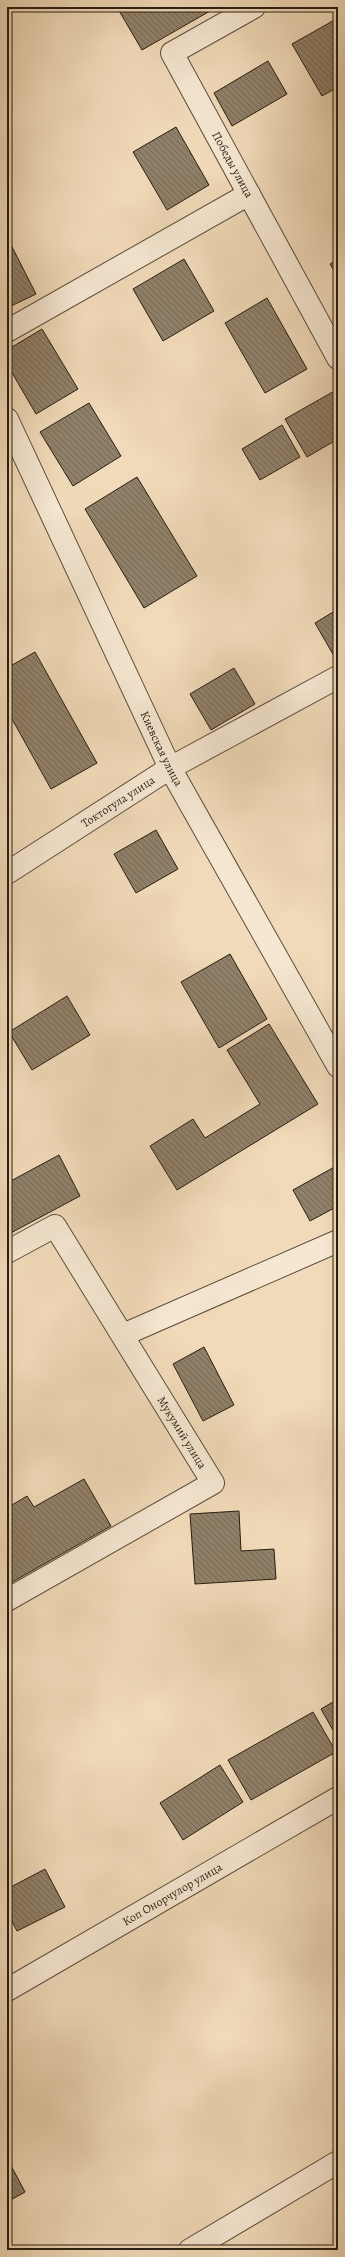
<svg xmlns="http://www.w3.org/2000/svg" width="345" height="2257" viewBox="0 0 345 2257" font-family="Alegreya,serif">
<defs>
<pattern id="building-back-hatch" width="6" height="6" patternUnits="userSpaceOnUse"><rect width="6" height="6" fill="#908069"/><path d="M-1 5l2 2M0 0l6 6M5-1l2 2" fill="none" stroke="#766855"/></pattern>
</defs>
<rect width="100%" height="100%" fill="#f1dab9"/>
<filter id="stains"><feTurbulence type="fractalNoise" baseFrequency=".005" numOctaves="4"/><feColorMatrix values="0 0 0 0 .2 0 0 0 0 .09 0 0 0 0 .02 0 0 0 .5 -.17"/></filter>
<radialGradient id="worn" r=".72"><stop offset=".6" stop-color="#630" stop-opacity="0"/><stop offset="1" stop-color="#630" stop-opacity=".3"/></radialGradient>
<path fill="url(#building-back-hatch)" stroke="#271e12" d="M122 7H217L142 50 118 9Z
M338 18V87L322 96 292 44Z
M268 61 287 94 232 126 214 93Z
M176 127 209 185 167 210 133 152Z
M7 237 36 294 7 308Z
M184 259 214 311 163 341 133 289Z
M338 259V277L330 264Z
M267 298 307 369 265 393 225 323Z
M42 329 78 389 36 414 7 364V350Z
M338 389V439L307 457 285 419Z
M89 403 121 456 73 486 40 432Z
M282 425 300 457 260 480 242 449Z
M137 477 197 576 144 608 85 509Z
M338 609V663L315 623Z
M35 652 97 763 51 789 7 710V668Z
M234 668 255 704 211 730 190 694Z
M156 830 178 869 136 893 114 854Z
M230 954 267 1019 219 1048 181 982Z
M67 996 90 1035 32 1070 9 1032Z
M269 1024 318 1104 177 1190 150 1146 193 1119 205 1138 260 1104 227 1050Z
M59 1155 80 1196 7 1235V1183Z
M338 1165V1206L310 1221 293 1190Z
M204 1347 234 1405 203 1421 173 1364Z
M84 1479 111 1526 7 1585V1508L27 1496 34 1507Z
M239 1511 241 1551 274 1549 276 1579 195 1584 190 1514Z
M338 1699V1739L321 1709Z
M313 1712 336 1752 251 1800 228 1760Z
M220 1765 243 1802 183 1840 160 1803Z
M45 1869 65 1907 17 1931 7 1912V1889Z
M7 2158 25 2192 7 2202Z"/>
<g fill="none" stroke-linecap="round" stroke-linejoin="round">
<g stroke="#5a4d3c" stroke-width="24">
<g id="street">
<path id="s1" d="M254 7 172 53 338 358"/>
<path d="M7 331 249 194"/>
<path id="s2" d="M7 419 170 768 338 1066"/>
<path id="s3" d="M7 873 170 768 338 677"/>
<path id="s4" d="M7 1252 55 1226 213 1483 7 1600"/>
<path d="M123 1335 338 1241"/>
<path id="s5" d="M7 1990 338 1798"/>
<path d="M190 2250 338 2162"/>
</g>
</g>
<use href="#street" stroke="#f6e7d2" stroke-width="22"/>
</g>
<g text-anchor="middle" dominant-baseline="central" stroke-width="4" stroke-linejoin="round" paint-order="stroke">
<g font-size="12" fill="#271e12" stroke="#f6e7d2">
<text stroke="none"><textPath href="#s1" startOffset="221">Победы улица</textPath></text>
<text stroke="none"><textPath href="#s2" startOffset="364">Киевская улица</textPath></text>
<text stroke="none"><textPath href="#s3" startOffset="132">Токтогула улица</textPath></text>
<text stroke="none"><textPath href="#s4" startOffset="297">Мукумий улица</textPath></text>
<text stroke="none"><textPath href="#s5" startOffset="191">Коп Онорчулор улица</textPath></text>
</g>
</g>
<rect width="345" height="2257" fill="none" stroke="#f1dab9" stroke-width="24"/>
<rect x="8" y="8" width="329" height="2241" fill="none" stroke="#271e12" stroke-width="2"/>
<rect x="12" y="12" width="321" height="2233" fill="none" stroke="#271e12"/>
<rect width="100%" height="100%" filter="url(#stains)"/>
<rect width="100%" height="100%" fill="url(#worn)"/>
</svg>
